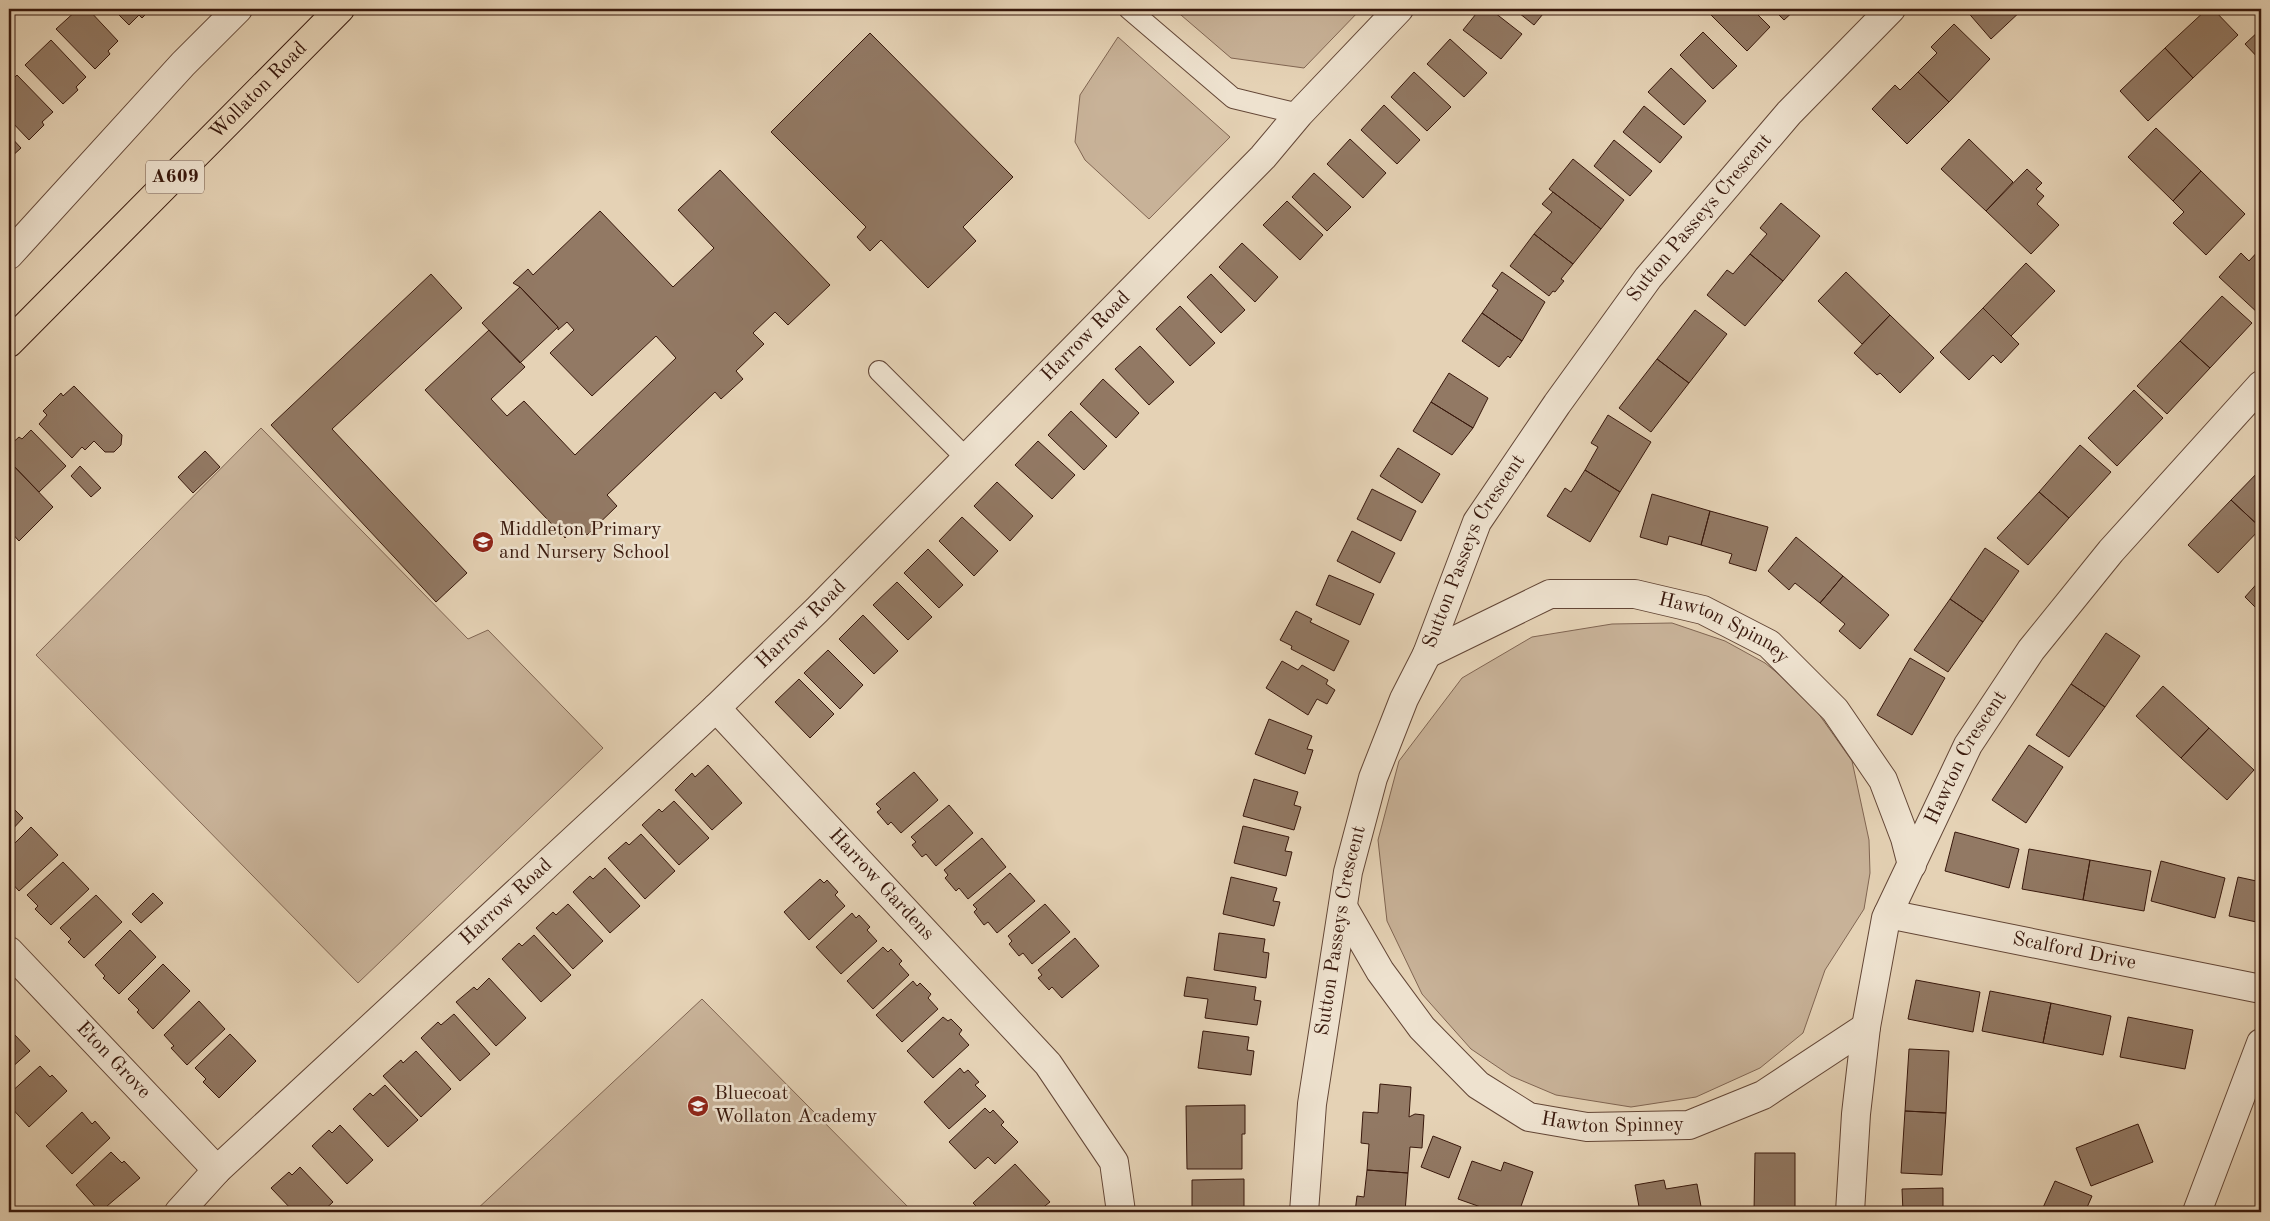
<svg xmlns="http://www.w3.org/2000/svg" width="2270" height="1221" viewBox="0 0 2270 1221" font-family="'Old Standard TT',serif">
<rect width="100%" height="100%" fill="#e5d2b5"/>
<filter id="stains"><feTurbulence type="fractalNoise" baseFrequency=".004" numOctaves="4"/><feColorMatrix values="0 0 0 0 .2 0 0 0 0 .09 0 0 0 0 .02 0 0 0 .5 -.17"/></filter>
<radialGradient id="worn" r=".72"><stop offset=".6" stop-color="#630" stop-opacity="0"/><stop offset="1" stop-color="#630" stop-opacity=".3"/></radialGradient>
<path fill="#c8b298" stroke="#806552" d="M1174 9H1361L1304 68 1231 58Z
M1118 37 1230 137 1149 219 1085 160 1075 142 1080 95Z
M261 428 468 639 488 630 603 748 358 983 36 655Z
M1672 623 1725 641 1765 663 1806 696 1852 761 1869 840 1870 873 1864 909 1825 970 1803 1033 1760 1068 1696 1097 1631 1107 1556 1095 1511 1076 1471 1049 1422 994 1387 921 1378 840 1399 761 1462 678 1532 637 1612 624Z
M702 999 913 1212H474Z"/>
<path fill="#927964" stroke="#38180c" d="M78 9H88L118 41 108 51 110 54 95 69 56 29Z
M113 9H151L142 18 139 15 129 25Z
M1480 9H1490L1522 34 1501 59 1463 30Z
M1514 9H1547L1534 25Z
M1705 9H1752L1770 27 1747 51Z
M1773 9H1796L1784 20Z
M1965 9H2023L1991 39Z
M2207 9H2213L2238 35 2193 78 2165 48Z
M1954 24 1990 59 1949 102 1918 72 1937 53 1931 47Z
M2261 29V61L2245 44Z
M1703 32 1737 66 1713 89 1680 55Z
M870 33 1013 177 963 227 976 241 928 288 881 240 870 251 857 237 866 227 771 132Z
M1450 39 1487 73 1464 97 1427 64Z
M51 40 86 77 76 87 78 90 63 104 25 65Z
M2165 48 2193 78 2148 121 2120 91Z
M1671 68 1706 101 1684 125 1648 92Z
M1414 72 1451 107 1427 131 1391 97Z
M1918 72 1949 102 1907 144 1872 109 1895 85 1900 90Z
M17 75 53 112 42 122 44 125 29 140 9 119V83Z
M1384 105 1420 140 1397 164 1361 130Z
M1644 106 1682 137 1660 163 1623 132Z
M2156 128 2201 171 2173 201 2128 157Z
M9 135 21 148 10 158 12 161 9 164Z
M1350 139 1386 173 1363 198 1327 164Z
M1969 139 2013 182 1986 211 1941 169Z
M1614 140 1652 171 1630 196 1594 166Z
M1573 159 1624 200 1601 229 1549 189Z
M2027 169 2042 183 2036 189 2044 196 2037 204 2059 225 2031 254 1986 211Z
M720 170 830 285 788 325 775 312 753 333 764 344 736 371 743 379 721 399 715 392 607 495 617 506 587 535 578 525 565 538 425 390 489 330 525 367 491 399 507 416 524 401 575 455 676 358 656 336 592 396 550 353 574 330 567 322 558 330V327L520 287 513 283 528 269 533 275 600 211 673 287 714 248 678 210Z
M2201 171 2245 214 2206 255 2173 223 2184 212 2173 201Z
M1314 173 1351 207 1327 231 1292 197Z
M1553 192 1601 229 1573 264 1534 234 1552 212 1542 204Z
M1287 201 1323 235 1300 260 1263 225Z
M1781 203 1820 236 1783 281 1750 254 1767 234 1760 228Z
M1534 234 1573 264 1561 279 1564 281 1555 292 1553 291 1549 296 1510 266Z
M1242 243 1278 277 1255 302 1219 267Z
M2261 248V312L2259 314 2219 277 2241 253 2249 261Z
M1750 254 1783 281 1745 326 1707 295 1727 270 1733 274Z
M2026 263 2055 291 2011 336 1983 308Z
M1502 272 1545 302 1522 341 1482 313 1498 290 1492 286Z
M1846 272 1890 315 1862 344 1818 301Z
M431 274 462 308 332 429 467 573 436 602 271 425Z
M1211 274 1245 310 1221 333 1187 297Z
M520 287 558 327 520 363 482 323Z
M2222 296 2252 323 2210 368 2180 341Z
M1180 306 1215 343 1190 366 1156 329Z
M1983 308 2019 344 2001 363 1993 355 1969 380 1940 352Z
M1695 310 1727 334 1689 383 1657 359Z
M1482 313 1522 341 1510 358 1508 356 1499 367 1462 341Z
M1890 315 1934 358 1900 393 1880 373 1877 375 1854 353Z
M2180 341 2210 368 2167 414 2137 386Z
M1140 346 1174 382 1149 405 1115 369Z
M1657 359 1689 383 1651 432 1619 408Z
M1449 373 1488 398 1473 428 1431 402Z
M1103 379 1139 413 1116 438 1080 404Z
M74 386 122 435 121 445 114 452H105L94 441 85 450 82 447 72 458 39 424 47 415 43 411 61 393 63 396Z
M2134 390 2163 418 2117 466 2088 438Z
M1431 402 1473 428 1452 455 1413 431Z
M1071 411 1107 446 1084 470 1048 435Z
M1608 415 1651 442 1620 492 1585 470 1598 447 1591 443Z
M31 430 66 466 39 492 9 461V446L19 437 22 439Z
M1038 441 1075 475 1052 499 1015 465Z
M2080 445 2111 472 2069 518 2039 492Z
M1398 448 1440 474 1422 503 1380 476Z
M205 451 220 467 193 493 178 477Z
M9 461 53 507 19 541 9 530Z
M80 466 101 488 91 497 71 476Z
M2261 469V528L2231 500Z
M1585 470 1620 492 1590 542 1547 516 1565 488 1571 492Z
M997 482 1033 516 1010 541 974 506Z
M1372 489 1416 511 1401 541 1357 519Z
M2039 492 2069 518 2028 565 1997 538Z
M1652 494 1710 511 1701 545 1669 536 1667 545 1640 537Z
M2231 500 2261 528 2218 573 2188 545Z
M1710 511 1768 527 1756 571 1729 563 1732 554 1701 545Z
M962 517 998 551 974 576 939 541Z
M1352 531 1395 553 1380 583 1337 561Z
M1796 537 1843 576 1820 603 1795 583 1789 590 1768 571Z
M1985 548 2019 571 1983 622 1950 599Z
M928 549 963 585 939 608 904 573Z
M1329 575 1374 594 1360 625 1316 605Z
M1843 576 1889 615 1860 649 1839 631 1845 624 1820 603Z
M2261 579V613L2245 597Z
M897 582 932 617 908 640 873 605Z
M1950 599 1983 622 1948 672 1914 650Z
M1296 611 1312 619 1310 622 1349 641 1334 671 1291 649 1292 646 1280 640Z
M863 615 898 651 874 674 839 639Z
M2106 633 2140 656 2105 707 2071 684Z
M828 650 863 685 840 709 804 673Z
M1910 658 1945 678 1912 735 1877 715Z
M1282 661 1298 670 1302 665 1328 680 1326 684 1335 690 1327 704 1317 699 1308 715 1266 688Z
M799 679 834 714 810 738 775 702Z
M2071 684 2105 707 2069 757 2036 735Z
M2163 686 2209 728 2181 758 2136 716Z
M1269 719 1312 736 1307 749 1313 750 1305 774 1255 754Z
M2209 728 2254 770 2227 800 2181 758Z
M2029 745 2063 767 2026 823 1992 800Z
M708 765 742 803 712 830 675 790 692 773 695 777Z
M914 772 938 800 901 833 891 822 888 825 877 812 881 809 876 804Z
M1254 779 1298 792 1294 805 1301 807 1294 830 1243 816Z
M674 801 709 838 679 865 642 825 659 809 662 812Z
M9 804 23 818 9 833Z
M949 805 973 833 936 866 926 854 922 857 912 845 916 842 911 837Z
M1243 826 1289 837 1285 851 1292 852 1286 876 1234 863Z
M31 827 58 855 19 891 9 880V849Z
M1955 832 2019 849 2009 888 1945 871Z
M641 834 675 871 645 899 608 858 626 842 629 845Z
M982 838 1006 867 968 899 959 888 956 891 945 878 948 875 944 870Z
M2029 849 2090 860 2083 900 2022 889Z
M2090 860 2151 871 2144 911 2083 900Z
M2161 861 2225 878 2215 918 2151 901Z
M63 862 89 889 51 925 35 909 38 906 27 895Z
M605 868 640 906 610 933 573 892 590 876 593 879Z
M1010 873 1035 901 997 933 988 922 984 925 974 912 977 909 973 905Z
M1231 877 1277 888 1273 901 1280 902 1274 926 1223 914Z
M2238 877 2261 882V923L2229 916Z
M820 879 824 883 827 880 838 892 835 895 845 906 809 940 784 912Z
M153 893 163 903 141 923 132 914Z
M96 895 122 922 84 958 68 942 71 939 60 928Z
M568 904 603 941 573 969 536 928 553 912 556 915Z
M1045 904 1070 932 1032 964 1023 953 1019 956 1009 944 1012 941 1008 936Z
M852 913 856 918 859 915 870 927 867 930 877 941 841 974 816 947Z
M130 930 156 957 119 994 103 978 105 976 95 965Z
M1219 933 1265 939 1263 952 1269 953 1266 978 1214 970Z
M534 935 571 975 541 1002 502 959 519 943 522 946Z
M1075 938 1099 966 1062 998 1052 987 1049 990 1038 978 1042 975 1038 970Z
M883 947 888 952 891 949 902 961 899 964 909 975 873 1009 847 981Z
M163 964 190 991 153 1029 137 1012 139 1010 128 999Z
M1187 977 1256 987 1254 1000 1261 1001 1257 1025 1205 1018 1208 999 1184 996Z
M489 978 526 1018 496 1046 456 1002 474 987 477 990Z
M1916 980 1980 992 1973 1032 1908 1019Z
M913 981 917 986 920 983 931 994 928 998 938 1009 902 1042 876 1015Z
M1990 991 2051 1003 2043 1043 1982 1031Z
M199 1001 225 1029 187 1065 171 1048 174 1046 164 1035Z
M2051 1003 2111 1016 2103 1055 2043 1043Z
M454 1014 490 1054 460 1081 421 1038 438 1022 441 1025Z
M943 1017 948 1021 951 1019 962 1030 959 1034 969 1045 933 1078 907 1051Z
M2128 1017 2193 1030 2185 1069 2120 1057Z
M1203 1031 1249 1037 1247 1050 1254 1051 1251 1075 1198 1068Z
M9 1033 12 1036 14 1034 30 1051 9 1070Z
M230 1034 256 1061 219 1098 203 1082 206 1079 195 1068Z
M1909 1049 1949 1051 1946 1113 1905 1111Z
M416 1051 451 1089 421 1117 383 1076 401 1060 403 1063Z
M40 1066 50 1077 52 1075 67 1091 29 1127 9 1105V1094Z
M960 1068 964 1073 968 1070 979 1082 975 1085 986 1096 949 1129 924 1102Z
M1380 1084 1411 1087 1409 1117 1415 1114 1424 1115 1422 1148 1410 1147 1408 1173 1367 1170 1369 1144 1361 1143 1363 1112 1378 1113Z
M385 1085 418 1120 388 1147 353 1109 370 1093 373 1096Z
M1245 1105V1134H1242V1169H1187L1186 1106Z
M985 1108 990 1113 993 1110 1004 1122 1001 1125 1018 1142 995 1164 988 1157 975 1169 949 1142Z
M1905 1111 1946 1113 1942 1175 1901 1173Z
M82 1112 92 1124 95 1121 110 1138 72 1174 46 1146Z
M2138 1124 2153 1162 2091 1186 2076 1148Z
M340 1125 373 1160 347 1184 312 1146 329 1130 332 1133Z
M1433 1136 1461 1147 1449 1178 1421 1167Z
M111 1152 122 1163 124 1161 140 1178 100 1212 76 1185Z
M1755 1153H1795V1212H1754Z
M1472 1161 1501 1171 1504 1162 1533 1172 1519 1212H1495L1458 1199Z
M1015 1164 1050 1202 1041 1209 1044 1212H982L973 1203Z
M300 1167 333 1202 322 1212H294L271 1188 289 1172 292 1175Z
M1367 1170 1408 1173 1405 1212H1355L1357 1196 1364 1197Z
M1244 1179V1212H1192V1180Z
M1664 1180 1666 1189 1697 1184 1702 1212H1640L1635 1185Z
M2055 1181 2092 1196 2085 1212H2041Z
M1943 1188V1212H1903L1902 1189Z
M262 1207 267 1212H257Z"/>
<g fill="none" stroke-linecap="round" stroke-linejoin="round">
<g stroke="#634636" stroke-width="22">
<path id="lane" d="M1129 9 1233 98 1299 114
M879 371 966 458"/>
</g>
<g stroke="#634636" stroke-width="30">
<g id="street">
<path d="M9 255 183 64 238 9"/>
<path id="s1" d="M1427 654 1550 594H1635L1703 610 1769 644 1835 710 1883 780 1905 838 1912 865"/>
<path id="s2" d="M716 708 1048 1064 1114 1162 1121 1212"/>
<path id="s3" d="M1343 907 1380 971 1422 1028 1478 1085 1529 1117 1587 1127 1689 1125 1763 1095 1866 1027"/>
<path id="s4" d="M1888 914 2261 989"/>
<path id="s5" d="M9 951 217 1170"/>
<path id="s6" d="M179 1212 217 1170 716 708 817 610 1263 157 1299 114 1399 9"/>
<path id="s7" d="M1304 1212 1312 1104 1348 872 1373 778 1404 699 1427 654 1477 522 1557 404 1648 278 1789 113 1891 9"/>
<path id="s8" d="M1850 1212 1856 1114 1866 1027 1886 918 1968 745 2031 650 2111 551 2261 385"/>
<path d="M2197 1212 2261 1043"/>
</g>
</g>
<g stroke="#38180c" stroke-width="30">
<g id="primary">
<path id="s9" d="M9 343 340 9"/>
</g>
</g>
<use href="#lane" stroke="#eee2cf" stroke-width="20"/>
<use href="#street" stroke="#eee2cf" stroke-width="28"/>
<use href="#primary" stroke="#e5d2b5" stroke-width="28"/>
</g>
<defs>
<g id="school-disc" transform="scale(1.125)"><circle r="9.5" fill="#8f2418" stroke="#eee2cf"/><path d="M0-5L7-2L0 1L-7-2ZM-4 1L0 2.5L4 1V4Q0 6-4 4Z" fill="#fff"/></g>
</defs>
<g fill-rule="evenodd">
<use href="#school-disc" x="483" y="542"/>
<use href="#school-disc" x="698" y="1106"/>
</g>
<g text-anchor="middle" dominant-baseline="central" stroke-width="5" stroke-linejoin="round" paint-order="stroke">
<rect fill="#eee2cf" stroke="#6f5546" stroke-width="1" x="146" y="160.5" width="58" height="33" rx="4"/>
<g font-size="19" font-weight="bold" fill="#38180c">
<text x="175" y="177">A609</text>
</g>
<g font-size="20" fill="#38180c" stroke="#eee2cf">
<text stroke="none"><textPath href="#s9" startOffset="355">Wollaton Road</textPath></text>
<text stroke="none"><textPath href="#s7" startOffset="1094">Sutton Passeys Crescent</textPath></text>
<text stroke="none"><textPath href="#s6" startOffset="1261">Harrow Road</textPath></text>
<text stroke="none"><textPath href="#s7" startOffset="689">Sutton Passeys Crescent</textPath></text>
<text stroke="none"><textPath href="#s6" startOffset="856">Harrow Road</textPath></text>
<text stroke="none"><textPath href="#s1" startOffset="318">Hawton Spinney</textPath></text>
<text stroke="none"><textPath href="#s8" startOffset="476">Hawton Crescent</textPath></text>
<text stroke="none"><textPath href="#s2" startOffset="242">Harrow Gardens</textPath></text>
<text stroke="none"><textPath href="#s6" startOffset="451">Harrow Road</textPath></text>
<text stroke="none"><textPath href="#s7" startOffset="284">Sutton Passeys Crescent</textPath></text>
<text stroke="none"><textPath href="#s4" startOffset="190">Scalford Drive</textPath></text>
<text stroke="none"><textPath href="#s5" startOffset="151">Eton Grove</textPath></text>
<text stroke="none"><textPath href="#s3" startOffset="369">Hawton Spinney</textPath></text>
</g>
<g font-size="20" fill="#38180c" stroke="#eee2cf" text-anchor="start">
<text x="499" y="530">Middleton Primary<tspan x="499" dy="23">and Nursery School</tspan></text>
<text x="714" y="1094">Bluecoat<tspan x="714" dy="23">Wollaton Academy</tspan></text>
</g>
</g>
<rect width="2270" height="1221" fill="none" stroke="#e5d2b5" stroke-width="30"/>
<rect x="10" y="10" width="2250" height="1201" fill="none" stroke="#38180c" stroke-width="2.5"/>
<rect x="15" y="15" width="2240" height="1191" fill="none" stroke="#38180c"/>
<rect width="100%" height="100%" filter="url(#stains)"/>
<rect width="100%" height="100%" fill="url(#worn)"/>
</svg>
